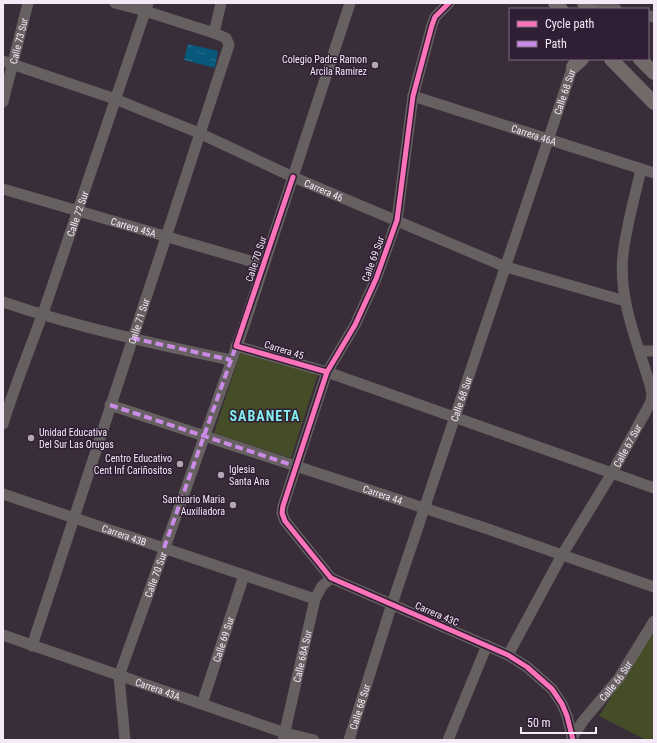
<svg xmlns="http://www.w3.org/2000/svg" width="657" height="743" viewBox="0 0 657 743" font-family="'Roboto Condensed',sans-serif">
<defs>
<pattern id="water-ripples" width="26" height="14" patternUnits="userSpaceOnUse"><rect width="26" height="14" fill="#08587c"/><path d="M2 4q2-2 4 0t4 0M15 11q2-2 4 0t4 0" fill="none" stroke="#2d708f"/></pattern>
</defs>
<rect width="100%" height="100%" fill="#382d39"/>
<path fill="#444d27" d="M241 351 318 374 291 458 214 433Z
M650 635 654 636V740H646L599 716Z"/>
<path fill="url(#water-ripples)" d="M188 44 218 51 215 68 184 60Z"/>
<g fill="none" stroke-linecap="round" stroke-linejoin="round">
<g stroke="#666061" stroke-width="11">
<path d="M449 3 435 17 432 25 413 96 397 220 376 279 355 325 327 372 283 506 282 513 285 521 331 578 508 655 527 667 552 689 562 704 567 716 573 740"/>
<path d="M596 9H616"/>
<path d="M648 16 654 17"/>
<path d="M214 33 221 3"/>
<path id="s1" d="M3 61 115 99 199 133 293 177 506 267 625 301"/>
<path id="s2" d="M413 96 654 173"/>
<path id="s3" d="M3 102 28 3"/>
<path id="s4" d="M3 189 264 265"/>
<path d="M3 302C77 327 154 344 231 360"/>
<path d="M236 346 327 372 654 488"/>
<path d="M640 351H654"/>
<path id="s5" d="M110 405 485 528 654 587"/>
<path id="s6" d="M3 424C17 378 36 335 51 290 84 195 116 99 148 3"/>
<path id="s7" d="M3 494 315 599"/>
<path id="s8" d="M3 635 285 733 314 740"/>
<path id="s9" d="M32 646 229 45 226 38 214 33 145 11 115 3"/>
<path id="s10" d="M508 655 562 555 612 473 651 402 652 394 650 385C638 344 618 299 623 255 626 226 635 197 641 169"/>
<path id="s11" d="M202 704 244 575"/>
<path id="s12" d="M572 738 583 721 619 678 654 621"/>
<path id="s13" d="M125 740 119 676 244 326 350 3"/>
<path id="s14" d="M283 740 315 599 322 586 331 578"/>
<path id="s15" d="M349 740 390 610 575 60"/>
<path d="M448 740 487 645"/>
</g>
<path stroke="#726969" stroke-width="14" d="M555 3 561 9
M584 3 590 9
M611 59 654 103
M640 59 654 73
M573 67 582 59"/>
<path stroke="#ca8be6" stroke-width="4" stroke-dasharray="8 4" stroke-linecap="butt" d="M132 338 231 360
M110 405 295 466
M164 548 236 346"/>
<g stroke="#301e34" stroke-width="8">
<path id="cycleway" d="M449 3 435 17 432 25 413 96 397 220 376 279 355 325 327 372 283 506 282 513 285 521 331 578 508 655 527 667 552 689 562 704 567 716 573 740
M293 177 236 346 327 372"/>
</g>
<use href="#cycleway" stroke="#fb73b8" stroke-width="5"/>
</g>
<g fill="#b3a7b5" stroke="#301e34" stroke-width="1.5">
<circle cx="375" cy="65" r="4"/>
<circle cx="31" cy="438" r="4"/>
<circle cx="180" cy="464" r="4"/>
<circle cx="221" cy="475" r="4"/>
<circle cx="233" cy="505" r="4"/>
</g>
<g text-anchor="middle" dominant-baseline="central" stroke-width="3" stroke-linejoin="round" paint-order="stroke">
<g font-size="10" fill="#f5e9f8" stroke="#301e34">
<text stroke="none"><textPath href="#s3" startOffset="63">Calle 73 Sur</textPath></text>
<text stroke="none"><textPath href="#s15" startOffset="683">Calle 68 Sur</textPath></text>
<text stroke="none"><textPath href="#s2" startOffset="127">Carrera 46A</textPath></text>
<text stroke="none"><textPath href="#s1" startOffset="346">Carrera 46</textPath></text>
<text stroke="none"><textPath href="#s6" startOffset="223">Calle 72 Sur</textPath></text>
<text stroke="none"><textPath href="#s4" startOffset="136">Carrera 45A</textPath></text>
<text transform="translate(256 259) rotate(-72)">Calle 70 Sur</text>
<text transform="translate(373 259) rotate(-70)">Calle 69 Sur</text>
<text stroke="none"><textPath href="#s9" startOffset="342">Calle 71 Sur</textPath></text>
<text transform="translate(284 350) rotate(17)">Carrera 45</text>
<text stroke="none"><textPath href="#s15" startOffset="359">Calle 68 Sur</textPath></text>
<text stroke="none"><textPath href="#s10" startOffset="241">Calle 67 Sur</textPath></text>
<text stroke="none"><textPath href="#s5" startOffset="287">Carrera 44</textPath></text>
<text stroke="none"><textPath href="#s7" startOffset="128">Carrera 43B</textPath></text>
<text stroke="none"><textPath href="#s13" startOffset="172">Calle 70 Sur</textPath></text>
<text transform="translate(437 614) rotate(23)">Carrera 43C</text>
<text stroke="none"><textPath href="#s11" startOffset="68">Calle 69 Sur</textPath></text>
<text stroke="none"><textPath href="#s14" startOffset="86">Calle 68A Sur</textPath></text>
<text stroke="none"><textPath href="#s12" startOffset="72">Calle 66 Sur</textPath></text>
<text stroke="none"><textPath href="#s8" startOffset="164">Carrera 43A</textPath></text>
<text stroke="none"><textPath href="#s15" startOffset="35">Calle 68 Sur</textPath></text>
</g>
<g font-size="10" fill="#f5e9f8" stroke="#301e34" text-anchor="end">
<text x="367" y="59">Colegio Padre Ramon<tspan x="367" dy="12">Arcila Ramirez</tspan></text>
<text x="39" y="432" text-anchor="start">Unidad Educativa<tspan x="39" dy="12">Del Sur Las Orugas</tspan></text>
<text x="172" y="458">Centro Educativo<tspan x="172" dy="12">Cent Inf Cariñositos</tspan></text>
<text x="229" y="469" text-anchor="start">Iglesia<tspan x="229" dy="12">Santa Ana</tspan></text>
<text x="225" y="499">Santuario Maria<tspan x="225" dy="12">Auxiliadora</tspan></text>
</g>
<g font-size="14" font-weight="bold" letter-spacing="1" fill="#82edec" stroke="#301e34">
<text x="265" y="416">SABANETA</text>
</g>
</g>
<rect width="657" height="743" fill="none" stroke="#f5e9f8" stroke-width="8"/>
<rect x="509" y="8" width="140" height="52" fill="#301e34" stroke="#7f6f82"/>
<rect x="517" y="21" width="20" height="6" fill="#fb73b8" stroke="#7f6f82"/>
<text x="545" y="28" font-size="12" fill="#f5e9f8">Cycle path</text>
<rect x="517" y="41" width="20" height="6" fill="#ca8be6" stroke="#7f6f82"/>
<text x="545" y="48" font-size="12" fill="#f5e9f8">Path</text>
<path d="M521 727v6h75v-6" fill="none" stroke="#f5e9f8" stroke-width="2"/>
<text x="527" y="727" font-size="12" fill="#f5e9f8" stroke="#301e34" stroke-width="3" paint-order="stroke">50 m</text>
</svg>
